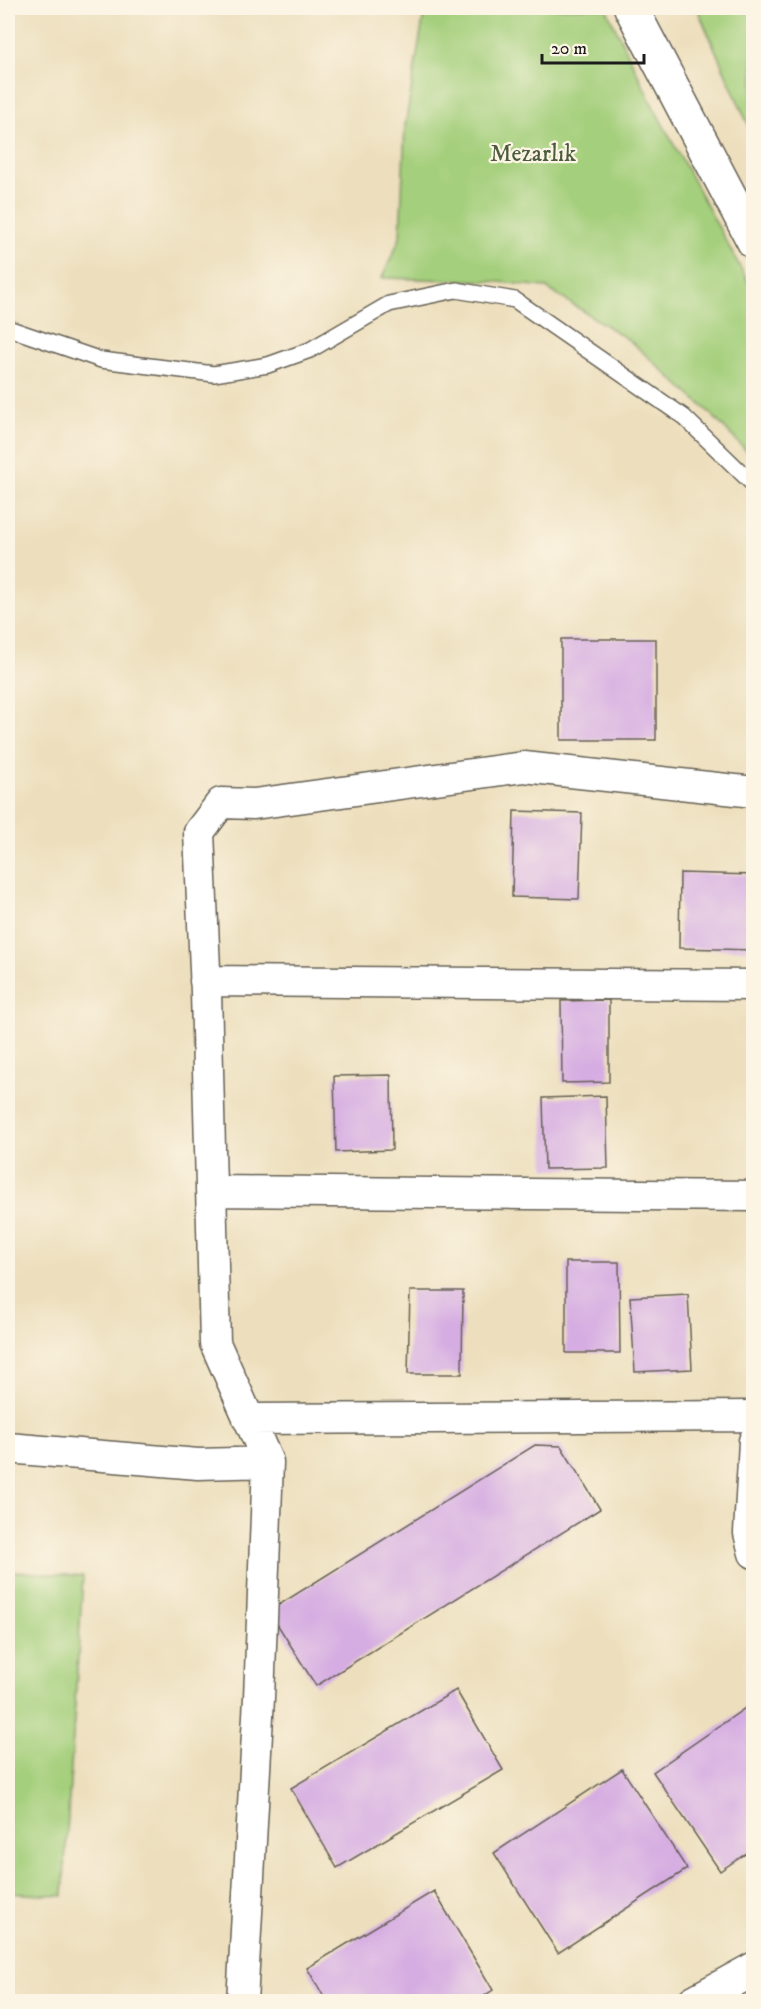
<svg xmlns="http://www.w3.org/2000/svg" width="761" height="2009" viewBox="0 0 761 2009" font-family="'IM FELL DW Pica',serif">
<rect width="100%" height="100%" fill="#fcf5e5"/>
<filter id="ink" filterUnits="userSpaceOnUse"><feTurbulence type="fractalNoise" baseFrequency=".0167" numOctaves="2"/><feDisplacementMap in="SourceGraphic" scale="12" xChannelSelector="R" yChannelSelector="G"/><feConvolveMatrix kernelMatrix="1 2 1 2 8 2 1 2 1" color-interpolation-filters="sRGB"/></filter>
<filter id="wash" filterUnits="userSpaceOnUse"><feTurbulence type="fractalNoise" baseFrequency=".008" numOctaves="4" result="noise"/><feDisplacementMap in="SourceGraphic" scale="24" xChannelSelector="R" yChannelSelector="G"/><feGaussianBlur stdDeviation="1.35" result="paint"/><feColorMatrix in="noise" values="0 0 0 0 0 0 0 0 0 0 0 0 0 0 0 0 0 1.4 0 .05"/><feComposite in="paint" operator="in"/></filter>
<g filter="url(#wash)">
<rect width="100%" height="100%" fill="#eddfbd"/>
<path fill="#a4cf7b" stroke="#60764c" stroke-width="1.5" d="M425 8H606L653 106 753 291V458L709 412 629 340 545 287 490 281 382 278 400 238 405 126Z
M697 8H753V136Z
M8 1571 83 1576 63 1896 8 1893Z"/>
<g id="blocks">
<path fill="#d6ade2" d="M561 639H656V740H561Z
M514 811 582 813 579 899 512 897Z
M680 873 754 875V950L679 948Z
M609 1000V1082L562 1083 561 1001Z
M391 1075 392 1150 336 1152 334 1076Z
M606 1096 608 1168 545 1169 543 1098Z
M566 1262H619L620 1353H566Z
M410 1291H463L462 1374H408Z
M688 1294 692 1369 635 1372 630 1297Z
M535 1445 561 1446 600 1509 316 1686 269 1611Z
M456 1690 503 1770 337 1868 291 1788Z
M754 1702V1848L720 1871 653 1772Z
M622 1769 687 1869 558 1953 494 1853Z
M434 1891 493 1990 475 2002H327L307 1968Z"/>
</g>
</g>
<g filter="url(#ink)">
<use href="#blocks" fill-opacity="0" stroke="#656054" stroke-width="1.5"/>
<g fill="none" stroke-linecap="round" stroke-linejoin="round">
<g stroke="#656054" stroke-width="18">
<path id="lane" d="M8 328 101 360 214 374 268 365 310 350 389 304 456 290 515 300 684 417 754 485"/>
</g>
<g stroke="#656054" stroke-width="33">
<path id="street" d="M205 981 754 985
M211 1191 754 1196
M248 1419 754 1416
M754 1441 749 1533 754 1553
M8 1448 198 1464 268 1462
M242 2002 259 1698 268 1462 215 1343 206 992 199 832 221 803 254 804 524 767 754 792"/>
</g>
<g stroke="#656054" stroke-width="36">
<path id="secondary" d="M631 8 754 242
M694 2002 754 1969"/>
</g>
<use href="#lane" stroke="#fff" stroke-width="15"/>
<use href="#street" stroke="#fff" stroke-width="30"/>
<use href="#secondary" stroke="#fff" stroke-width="33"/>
</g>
</g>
<g text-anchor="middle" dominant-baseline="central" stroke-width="4.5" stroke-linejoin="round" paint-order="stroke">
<g font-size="24" fill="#4c5b3d" stroke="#fcf5e5">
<text x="533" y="154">Mezarlık</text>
</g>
</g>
<rect width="761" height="2009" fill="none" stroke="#fcf5e5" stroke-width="30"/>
<path d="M542 54v9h102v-9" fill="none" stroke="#1c1c1c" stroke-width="3"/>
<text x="551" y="54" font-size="18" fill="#1c1c1c" stroke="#fcf5e5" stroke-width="4.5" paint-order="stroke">20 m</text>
</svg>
